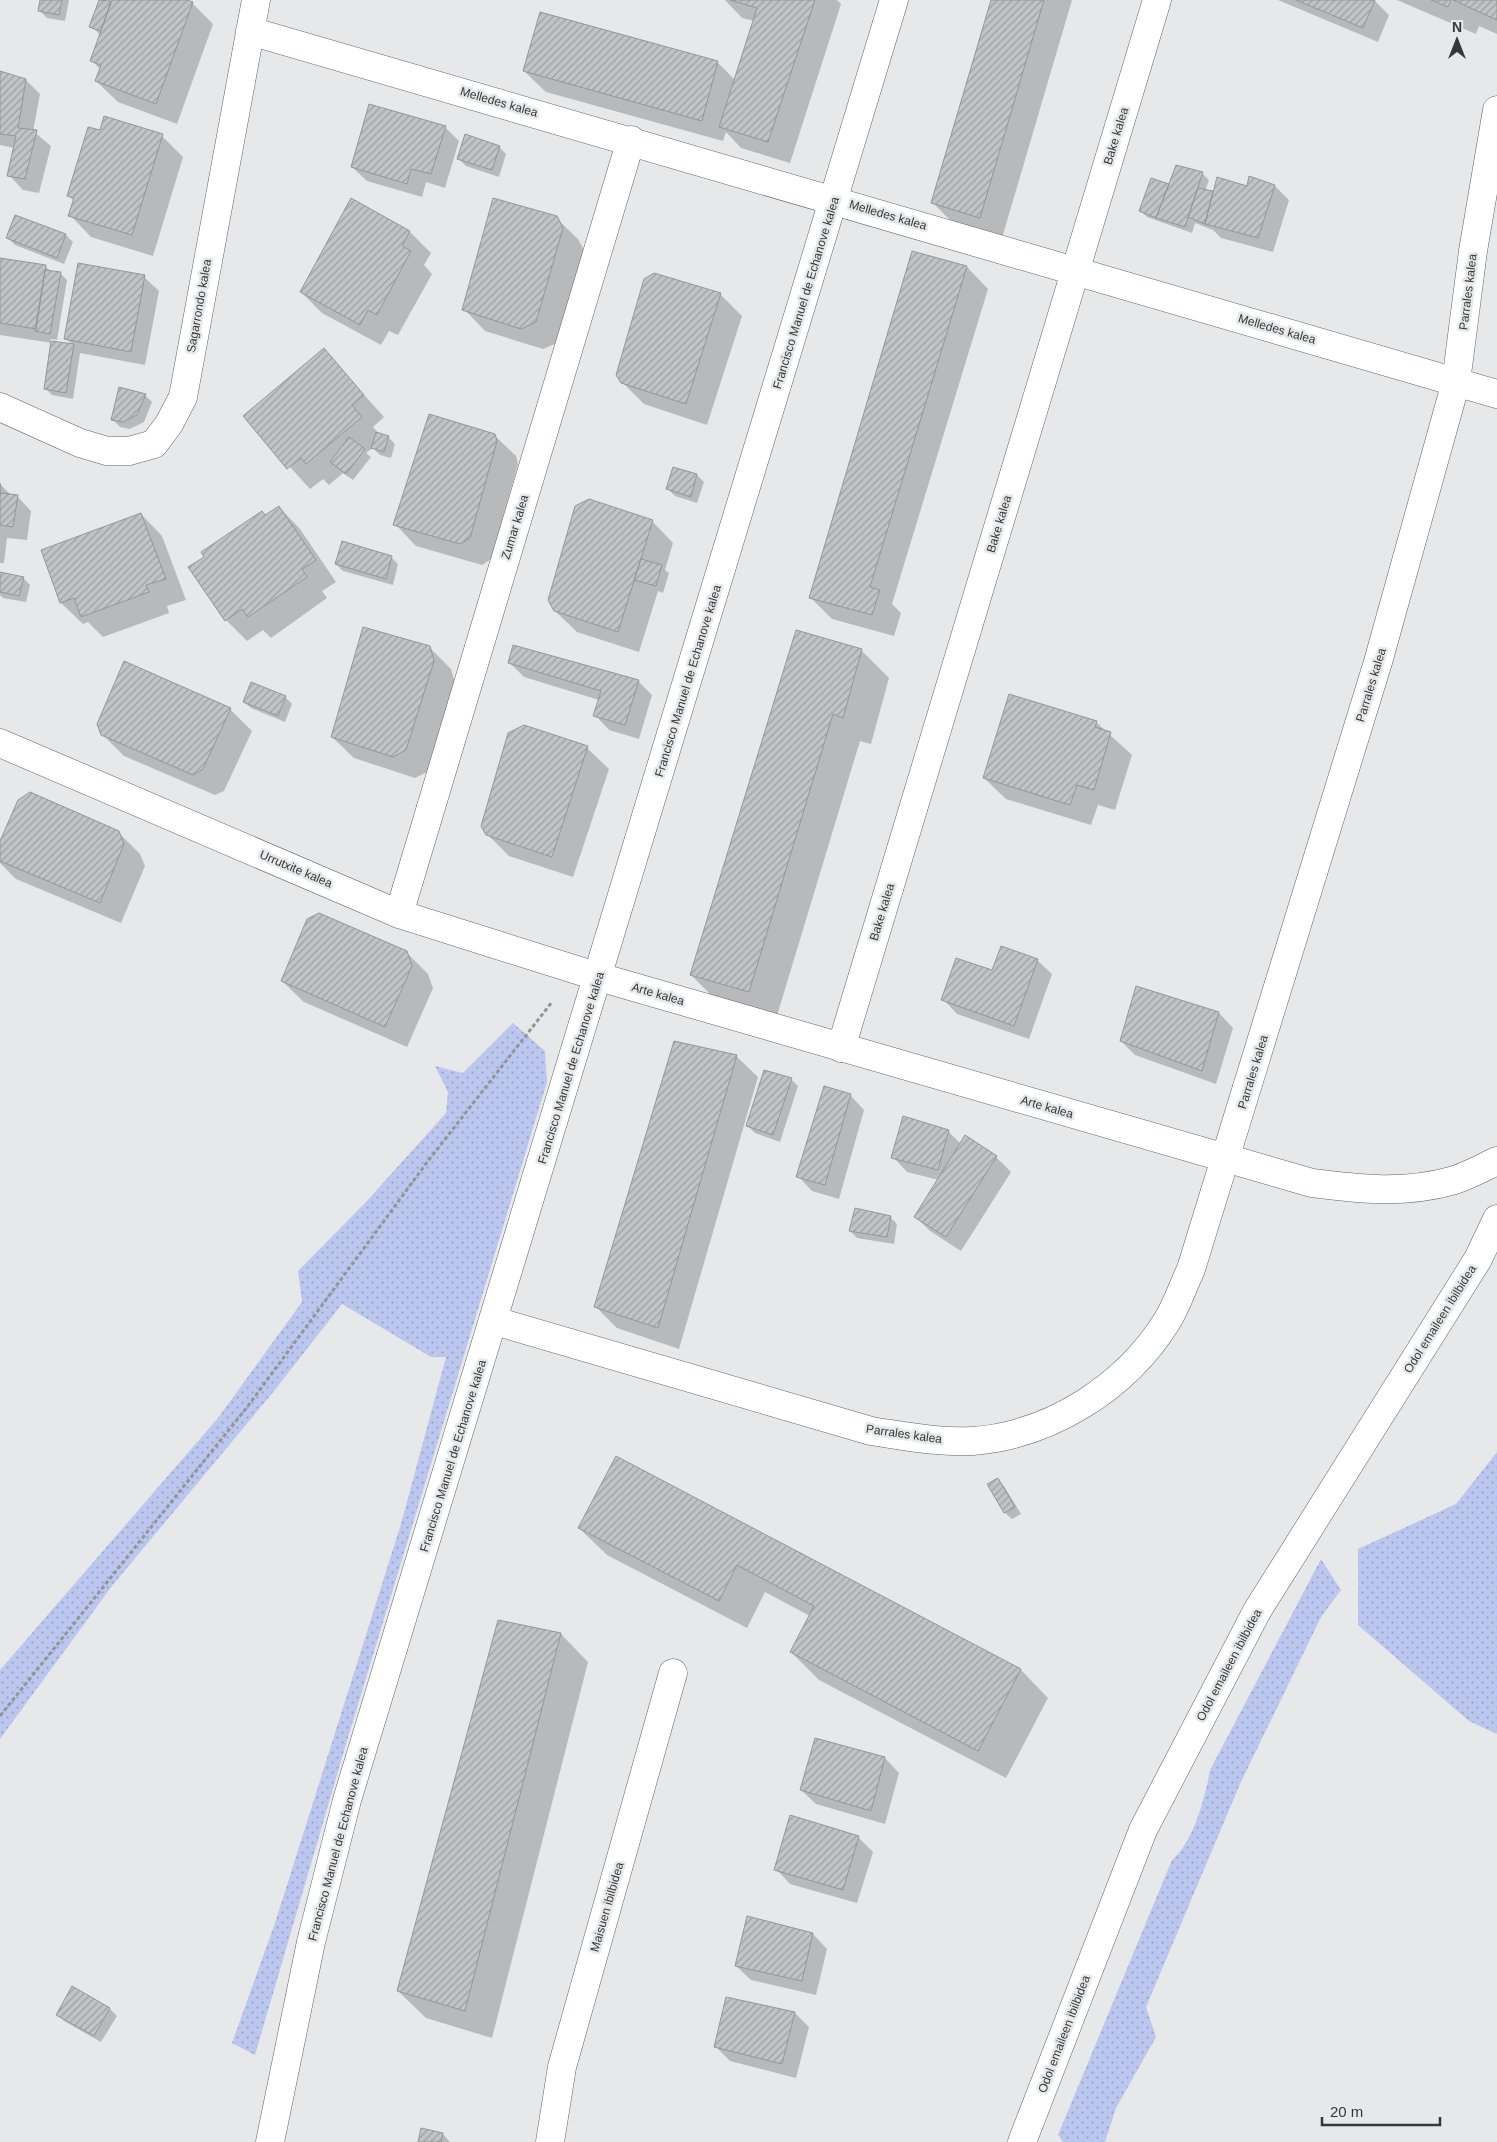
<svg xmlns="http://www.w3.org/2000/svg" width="1497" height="2142" viewBox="0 0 1497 2142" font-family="Arial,sans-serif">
<defs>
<pattern id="grass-dots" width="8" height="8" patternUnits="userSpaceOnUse" patternTransform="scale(1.25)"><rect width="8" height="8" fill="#bcc7ef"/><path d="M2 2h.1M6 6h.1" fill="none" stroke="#9aa2c3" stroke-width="1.8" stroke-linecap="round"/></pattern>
<pattern id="building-hatch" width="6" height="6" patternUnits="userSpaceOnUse" patternTransform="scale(1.25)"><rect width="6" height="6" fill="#c2c3c5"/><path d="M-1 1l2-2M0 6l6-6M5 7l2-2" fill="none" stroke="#9e9fa1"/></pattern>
</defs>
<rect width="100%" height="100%" fill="#e7e8ea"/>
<path fill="url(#grass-dots)" d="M513 1023 545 1051 547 1082 346 1744 255 2055 232 2043 275 1923 401 1524 446 1357H431L342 1304 274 1391 112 1586 0 1739V1670L218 1418 302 1302 298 1271 366 1202 446 1113 448 1092 435 1066 463 1073Z
M1497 1452V1734L1469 1721 1358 1625V1549L1456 1504Z
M1321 1559 1341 1590 1321 1617 1240 1784 1146 2007 1156 2037 1116 2108 1105 2142H1063L1058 2135 1172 1860C1194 1841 1205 1798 1210 1770Z"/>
<path fill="#0003" d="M42 0H69L65 21 47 18 40 11Z
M100 0 112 4 113 0H184L192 3 213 24 177 124 118 102 96 81 100 69 92 61 101 35 91 27Z
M725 0H837L841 4 790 163 741 148 726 132 723 141 546 92 524 71 717 62 735 80 754 21 742 18Z
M992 0H1072L1002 238 954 224 933 203Z
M1278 0H1374L1389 15 1378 42Z
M1397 0H1497V34L1479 26 1476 34Z
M0 72 26 80 40 94 33 131 51 146 39 193 23 190 9 175 14 148 0 145Z
M445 127 459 141 445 188 426 182 422 197 367 181 352 167Z
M101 132 162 136 183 157 153 256 91 237 70 215 74 201 69 196Z
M499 147 506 154 499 177 466 166 459 159Z
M1202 173 1209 180 1205 191 1214 193 1248 188 1250 178 1275 186 1289 200 1273 252 1221 238 1213 230 1195 223 1192 233 1147 217 1140 210 1169 186Z
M351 200 410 232 431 253 424 265 432 274 398 335 389 331 381 345 322 313 301 292Z
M16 217 66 235 73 242 64 264 15 245 8 238Z
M556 218 578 239 584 250 557 343 543 349 485 331 464 309Z
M913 252 967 267 988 289 892 604 901 613 894 636 832 619 810 597Z
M0 259 45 266 52 272 60 273 67 280 57 340 51 339 50 342 73 345 66 339 144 277 159 291 145 365 80 353 73 399 52 395 45 388 52 343 0 335Z
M720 294 742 316 707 425 644 404 622 382Z
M324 350 384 417 373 427 379 434 388 437 395 444 391 458 380 455 373 448 366 453 371 457 353 480 343 473 329 485 323 479 310 489 245 417Z
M145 395 152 402 144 422 130 429 120 427 113 420Z
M494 435 516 456 518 464 491 559 482 565 416 546 395 524Z
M697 475 704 482 697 503 675 496 668 489Z
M0 484 12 496H17L31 511 27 540 7 538 4 563H0Z
M279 507 300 529 336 582 322 591 327 598 271 638 263 630 247 641 226 620 266 516Z
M141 514 162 536 186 600 167 606 169 613 103 637 88 622 83 624 61 603 42 550Z
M652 521 673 543 665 570 669 573 663 593 658 591 639 652 577 632 555 611Z
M391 557 398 564 393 585 343 571 336 564Z
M0 573 23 578 30 585 26 602 3 598 0 595Z
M429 647 451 669 455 683 427 772 415 778 354 758 332 737Z
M861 650 889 678 871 744 860 741 776 1019 719 1003 691 975Z
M510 663 638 681 652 695 639 739 609 730 595 715 599 700 524 677Z
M285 697 292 704 285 722 251 708 244 702Z
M230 709 252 731 224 791 215 795 124 756 102 734Z
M1096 722 1132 755 1115 810 1098 805 1091 825 1006 799 984 778Z
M587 748 609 769 573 877 509 856 487 834Z
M118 832 140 854 145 866 121 923 16 879 0 863V845Z
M406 952 428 974 433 988 407 1047 304 1002 282 981Z
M1037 960 1052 974 1029 1039 957 1014 943 999Z
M1219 1013 1233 1028 1216 1084 1135 1055 1121 1041Z
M736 1056 758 1077 679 1349 617 1328 596 1307Z
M791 1079 798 1086 780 1142 755 1133 748 1126Z
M850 1095 864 1110 839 1199 812 1191 798 1176Z
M948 1131 961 1144 966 1137 996 1157 1011 1172 961 1251 930 1231 916 1217 939 1180 907 1172 893 1157Z
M890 1217 897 1224 894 1244 857 1238 850 1231Z
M616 1457 1021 1670 1048 1698 1006 1778 819 1680 791 1652 810 1616 765 1592 747 1628 607 1555 579 1528Z
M998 1480 1004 1486 1021 1514 1012 1519 1005 1513 989 1485Z
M561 1634 588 1662 492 2038 426 2018 398 1991Z
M816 1739 885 1758 899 1773 885 1824 816 1804 801 1790Z
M858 1837 873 1852 857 1903 790 1884 776 1869Z
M748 1918 813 1934 827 1949 816 1995 751 1980 736 1966Z
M72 1987 110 2009 117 2016 101 2042 64 2021 57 2014Z
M727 1999 795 2013 809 2027 796 2078 730 2061 716 2047Z
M443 2134 450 2142H419Z"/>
<path fill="url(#building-hatch)" stroke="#959697" d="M40 0H62L59 15 38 11Z
M99 0 111 1 101 31 89 27Z
M112 0H187L193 2 156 104 95 81 101 65 90 61Z
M730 0H815L768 142 719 127 757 8Z
M991 0H1044L980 218 931 203Z
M1296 0H1375L1363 28Z
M1431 0H1451L1448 7Z
M1453 0H1497V20Z
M540 12 718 61 702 121 523 71Z
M0 71 26 79 18 128 37 130 25 179 7 176 16 136 0 134Z
M369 104 446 126 431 174 411 169 407 184 351 167Z
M104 116 163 134 132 235 68 216 74 198 67 196 88 127 100 130Z
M465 134 500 146 492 170 457 159Z
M1176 165 1203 172 1185 227 1156 218Z
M1249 176 1275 185 1258 238 1205 224 1217 177 1247 186Z
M1151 178 1169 184 1156 218 1139 211Z
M1198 188 1213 191 1205 224 1188 217Z
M351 198 410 231 402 246 411 251 377 315 368 310 360 325 300 292Z
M493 198 557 216 563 228 536 322 521 329 462 310Z
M15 215 66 234 57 258 6 238Z
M912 251 967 266 870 587 880 590 872 615 809 598Z
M0 258 46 265 36 329 0 323Z
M78 263 145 275 131 352 64 339Z
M45 270 61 272 50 334 35 331Z
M654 273 721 293 686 404 621 383 616 375 644 279Z
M51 341 74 344 66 393 44 389Z
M324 348 364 395 352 405 362 417 306 464 301 458 287 469 243 416Z
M119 387 146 394 137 415 123 422 111 420Z
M429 414 495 434 497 441 470 538 460 544 393 525Z
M376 432 389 436 384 452 371 448Z
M349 437 365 449 346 474 330 462Z
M673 467 697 474 691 497 666 489Z
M0 483V493L18 495 13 527 0 525Z
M589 499 653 520 618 632 554 611 548 600 575 506Z
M279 506 316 560 302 569 307 577 248 617 242 609 225 621 188 567 204 557 201 552 262 511 265 515Z
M141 513 166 579 146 585 149 592 81 617 74 598 60 603 41 550Z
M342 541 392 556 386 579 335 564Z
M641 559 662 565 656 586 634 580Z
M0 572 24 577 19 596 0 592Z
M363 627 430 646 434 661 406 750 393 757 331 737Z
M796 630 862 649 843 718 833 714 749 992 690 975Z
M513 645 639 680 625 725 593 716 601 691 508 663Z
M124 661 231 708 203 769 193 775 101 735 97 724Z
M251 682 286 696 278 716 243 702Z
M1009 694 1097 721 1095 727 1111 732 1094 790 1077 785 1070 805 983 778Z
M524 725 588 746 552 857 486 835 481 826 508 733Z
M30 792 119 831 124 844 100 903 0 861V841L18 800Z
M319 913 407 951 412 966 385 1027 281 981 307 919Z
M1001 946 1038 959 1014 1026 941 1000 956 958 992 970Z
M1136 986 1219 1012 1202 1071 1120 1041Z
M674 1041 737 1055 658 1328 594 1307Z
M764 1070 792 1078 773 1135 746 1126Z
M824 1086 851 1094 825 1185 796 1177Z
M903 1116 949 1130 938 1170 891 1158Z
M965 1135 997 1156 946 1237 914 1217Z
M855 1208 891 1216 887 1237 849 1231Z
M616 1456 1021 1669 978 1751 790 1652 814 1606 737 1565 719 1601 578 1528Z
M998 1478 1015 1507 1004 1513 987 1484Z
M498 1620 561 1633 465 2011 397 1991Z
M815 1738 885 1757 871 1811 800 1790Z
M790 1815 859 1836 843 1890 774 1870Z
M747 1916 813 1933 802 1981 735 1966Z
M72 1986 110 2008 94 2036 56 2015Z
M726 1997 795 2012 782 2064 714 2047Z
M421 2128 443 2133 441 2142H418Z"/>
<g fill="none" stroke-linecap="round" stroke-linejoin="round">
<g stroke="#616263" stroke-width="29">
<path id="pedestrian" d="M841 1048 1157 0"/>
</g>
<g stroke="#616263" stroke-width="29">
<path id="minor" d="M250 31 1497 394
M0 407 80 443 107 451H129L154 444 169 424 183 397 256 0
M0 743 399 914 599 977 1312 1183C1358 1189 1405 1194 1451 1181 1466 1177 1482 1168 1497 1161
M399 914 631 140
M495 1321 871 1431C905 1436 939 1443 973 1441 1051 1435 1126 1387 1167 1321 1177 1305 1183 1286 1191 1269L1378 662 1456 382 1473 251 1497 110
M550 2142 562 2067 673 1673
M1022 2142 1143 1830 1257 1611 1478 1259 1497 1219"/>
</g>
<g stroke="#616263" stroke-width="29">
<path id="tertiary" d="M270 2142 311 1942 347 1800 894 0"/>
</g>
<path stroke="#949496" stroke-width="3" stroke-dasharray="4 2.5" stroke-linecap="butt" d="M0 1716 248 1406 428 1161 552 1002"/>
<use href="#pedestrian" stroke="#fff" stroke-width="28"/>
<use href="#minor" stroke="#fff" stroke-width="28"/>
<use href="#tertiary" stroke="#fff" stroke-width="28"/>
</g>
<g text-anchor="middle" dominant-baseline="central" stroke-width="5" stroke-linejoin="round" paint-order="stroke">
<g font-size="12" fill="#373738" stroke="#e7e8ea">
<text transform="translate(499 102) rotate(16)">Melledes kalea</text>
<text transform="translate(1116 136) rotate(-73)">Bake kalea</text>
<text transform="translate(888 215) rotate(16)">Melledes kalea</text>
<text transform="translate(1468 292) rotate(-83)">Parrales kalea</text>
<text transform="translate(806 293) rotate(-73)">Francisco Manuel de Echanove kalea</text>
<text transform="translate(199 306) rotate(-80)">Sagarrondo kalea</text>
<text transform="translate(1277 329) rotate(16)">Melledes kalea</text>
<text transform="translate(999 524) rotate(-73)">Bake kalea</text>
<text transform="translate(515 527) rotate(-73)">Zumar kalea</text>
<text transform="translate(688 681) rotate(-73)">Francisco Manuel de Echanove kalea</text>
<text transform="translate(1371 685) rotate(-73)">Parrales kalea</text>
<text transform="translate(296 869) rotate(23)">Urrutxite kalea</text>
<text transform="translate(882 912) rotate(-73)">Bake kalea</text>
<text transform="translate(658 994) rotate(16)">Arte kalea</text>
<text transform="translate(571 1068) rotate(-73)">Francisco Manuel de Echanove kalea</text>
<text transform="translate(1253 1072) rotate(-73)">Parrales kalea</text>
<text transform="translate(1047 1107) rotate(16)">Arte kalea</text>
<text transform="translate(1440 1319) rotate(-58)">Odol emaileen ibilbidea</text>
<text transform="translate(904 1434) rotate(8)">Parrales kalea</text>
<text transform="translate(453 1456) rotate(-73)">Francisco Manuel de Echanove kalea</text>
<text transform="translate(1229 1665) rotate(-62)">Odol emaileen ibilbidea</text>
<text transform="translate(338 1844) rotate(-75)">Francisco Manuel de Echanove kalea</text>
<text transform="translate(607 1907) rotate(-74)">Maisuen ibilbidea</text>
<text transform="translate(1064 2034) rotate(-69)">Odol emaileen ibilbidea</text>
</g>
</g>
<g transform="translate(1457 40)" stroke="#e7e8ea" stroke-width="4" paint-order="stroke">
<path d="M0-4L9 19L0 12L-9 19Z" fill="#373738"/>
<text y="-8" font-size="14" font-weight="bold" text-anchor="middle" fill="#373738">N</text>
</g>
<path d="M1322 2117v8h118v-8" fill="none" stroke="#373738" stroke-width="2.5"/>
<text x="1330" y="2117" font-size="15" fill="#373738" stroke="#e7e8ea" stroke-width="4" paint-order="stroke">20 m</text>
</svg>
